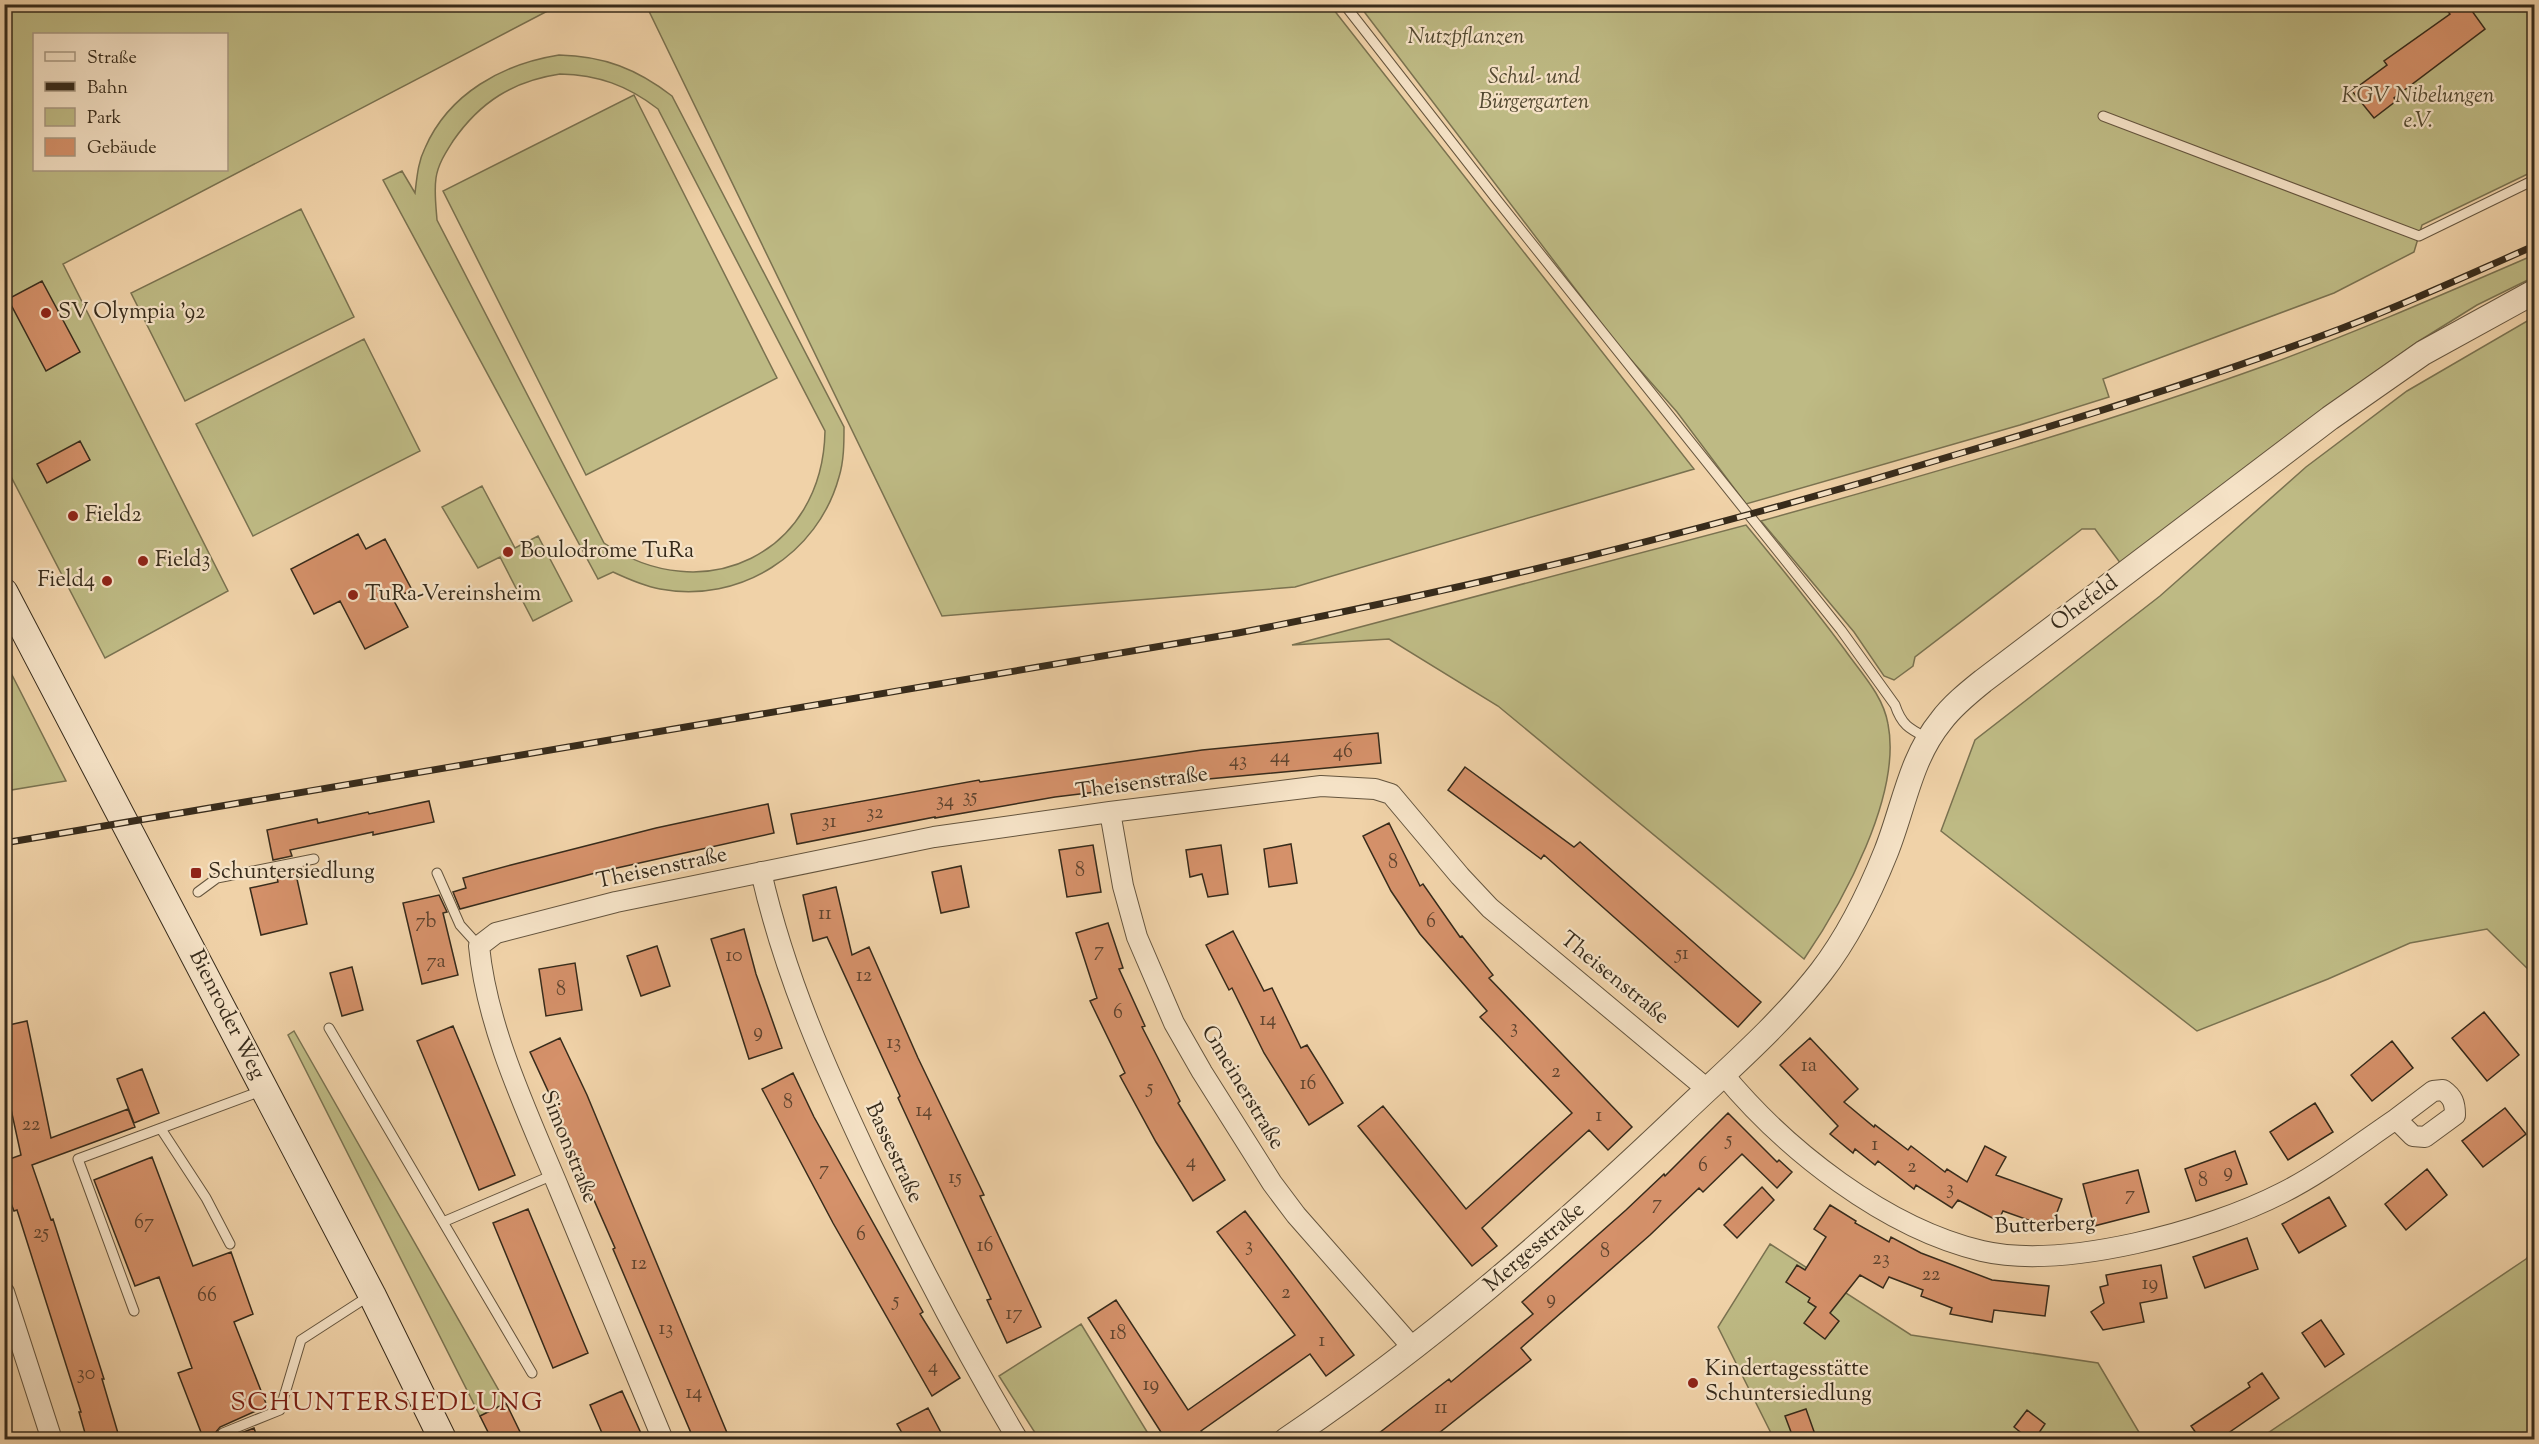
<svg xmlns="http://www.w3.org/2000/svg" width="2539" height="1444" viewBox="0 0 2539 1444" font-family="'Sorts Mill Goudy',serif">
<rect width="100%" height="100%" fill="#f0d2a8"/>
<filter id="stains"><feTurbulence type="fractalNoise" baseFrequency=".00333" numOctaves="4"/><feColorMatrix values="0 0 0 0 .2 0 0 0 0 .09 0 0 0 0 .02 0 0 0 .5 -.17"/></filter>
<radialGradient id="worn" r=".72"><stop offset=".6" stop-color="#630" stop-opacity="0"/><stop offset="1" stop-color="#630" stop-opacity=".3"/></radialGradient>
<path fill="#beba84" stroke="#7a7250" stroke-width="1.5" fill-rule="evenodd" d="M5 5H559L63 264 228 591 105 658 5 465ZM34 34H226V170H34Z
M646 5H1330L1694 469 1295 587 942 616Z
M1359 5H2534V171L2422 225 2414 252 2334 293 2103 379 2109 397 2020 425 1746 504 1677 412 1618 345Z
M559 55C604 56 637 69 672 96L844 427C844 443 844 461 839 477 818 554 740 604 660 589 644 586 628 579 613 572L598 579 383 180 402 171 415 193C417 177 418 162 425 148 449 93 503 64 559 55ZM560 74C598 75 627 85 658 109L825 431C823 553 704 611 604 543L437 220C436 206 434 192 436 178 438 164 446 152 453 141 480 102 513 81 560 74Z
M634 95 777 378 586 475 443 191Z
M301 209 354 317 185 401 131 293Z
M2534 255V277L2477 305 2419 341 2347 392 2121 564 2095 529H2082L1915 657 1913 666 1894 680 1884 676 1854 632 1761 521C1930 474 2101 425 2267 365 2357 332 2446 293 2534 255Z
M2534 317V975L2487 929 2410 943 2328 979 2197 1031 1941 831 1975 740 2160 596 2306 467 2407 391Z
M364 339 420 451 253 536 196 424Z
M482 486 515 548 538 536 572 601 533 621 500 557 478 568 442 507Z
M1746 525C1780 566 1813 607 1845 650 1861 673 1883 695 1888 724 1902 795 1843 902 1804 959L1498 706 1389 639 1292 645Z
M5 660 9 669 66 781 5 791Z
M294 1031 506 1403 480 1416 288 1035Z
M1770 1244 1911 1335 2098 1363 2143 1439H1774L1718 1327Z
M2534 1250V1439H2259L2526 1259Z
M1081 1324 1149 1435 1142 1439H1039L999 1376Z"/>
<path fill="#d5916a" stroke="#372b1b" stroke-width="1.5" d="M2442 4H2467L2485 29 2394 98 2396 101 2374 118 2352 91 2387 65 2384 61 2450 14Z
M42 281 80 352 46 371 8 299Z
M80 441 90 460 47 483 37 464Z
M358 534 366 549 385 539 412 590 393 599 408 627 365 649 340 601 314 614 291 569Z
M1378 733 1381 763 1187 781 1055 797 935 818V817L797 844 791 814 979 780 980 782 1202 750Z
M1465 767 1574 847 1580 842 1761 1002 1738 1027 1544 855 1541 859 1448 790Z
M429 801 434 822 373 835V832L290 850 292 856 273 860 267 830 317 819 318 823 368 812 369 814Z
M768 804 774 833 599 872 460 909 453 892 466 888 463 878 511 865 656 828Z
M1389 823 1420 886 1423 884 1460 937 1462 936 1493 975 1489 978 1632 1127 1608 1150 1589 1130 1482 1228 1497 1246 1472 1266 1358 1126 1383 1106 1466 1209 1572 1113 1480 1017 1487 1011 1420 934 1391 891 1363 836Z
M1291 844 1297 883 1269 887 1264 849Z
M1093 845 1101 892 1067 897 1059 850Z
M1221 845 1228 894 1208 897 1202 874 1190 877 1186 850Z
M961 866 969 907 941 913 932 872Z
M295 870 307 924 261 935 250 888 278 882 276 873Z
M836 887 852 955 869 947 918 1058 984 1195 980 1196 1041 1327 1007 1343 987 1300 991 1299 898 1098 900 1096 827 937 813 941 803 895Z
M439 895 447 912 443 913 458 975 422 984 403 903Z
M1108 923 1123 968 1119 969 1145 1026 1142 1027 1180 1101 1178 1103 1225 1180 1193 1201 1156 1142 1120 1076 1125 1073 1090 1001 1097 998 1076 933Z
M744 929 756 974 782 1048 749 1059 711 939Z
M1233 931 1264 991 1272 988 1301 1048 1307 1045 1343 1103 1309 1125 1264 1053 1232 988 1229 990 1206 945Z
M657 946 670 986 641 996 627 956Z
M575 963 582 1010 546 1016 539 969Z
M352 967 363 1010 342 1016 330 973Z
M2484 1012 2519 1055 2487 1081 2452 1038Z
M27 1021 51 1138 128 1109 135 1127 32 1165 51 1220 53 1219 104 1379H102L120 1440H87L79 1412H81L17 1210 14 1211 4 1186V1161L21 1155 7 1091H9L4 1072V1026Z
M453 1026 515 1175 479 1190 417 1041Z
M560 1038 587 1095 730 1440H694L613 1249 615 1248 558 1118 560 1117 530 1052Z
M1810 1038 1858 1089 1844 1102 1874 1127 1875 1125 1908 1150 1911 1146 1945 1172 1947 1169 1967 1182 1985 1146 2006 1157 1996 1175 2062 1199 2051 1228 2003 1211 1998 1221 1958 1200 1952 1208 1916 1185 1914 1189 1878 1161 1875 1165 1855 1149 1853 1153 1830 1134 1838 1126 1780 1065Z
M2392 1041 2413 1068 2372 1101 2351 1075Z
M142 1069 159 1113 134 1123 117 1079Z
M793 1073 814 1117 923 1312 920 1314 960 1378 932 1396 833 1223 762 1089Z
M2315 1103 2333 1132 2288 1160 2270 1132Z
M2505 1108 2526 1134 2483 1167 2462 1141Z
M1728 1113 1777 1162 1779 1160 1792 1172 1777 1188 1742 1154 1703 1192 1699 1188 1650 1235 1521 1348 1531 1360 1430 1440H1370L1449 1379 1451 1382 1533 1314 1522 1302 1626 1210 1664 1174 1665 1176Z
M2235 1151 2247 1184 2196 1201 2185 1169Z
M152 1157 193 1266 231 1252 253 1314 234 1322 267 1406 220 1427 216 1432 218 1440H204L178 1373 192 1368 159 1277 135 1286 94 1180Z
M2427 1169 2447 1195 2406 1230 2385 1204Z
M2138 1170 2149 1212 2094 1226 2083 1184Z
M1762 1187 1774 1200 1737 1238 1724 1225Z
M2329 1197 2346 1226 2299 1253 2282 1224Z
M1830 1205 1856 1221 1855 1223 1889 1242 1891 1237 1921 1253 1992 1280 2049 1286 2045 1316 1994 1310 1992 1322 1950 1314 1952 1308 1921 1296 1923 1290 1889 1277 1883 1288 1860 1275 1830 1313 1839 1321 1825 1339 1804 1323 1816 1307 1808 1302 1810 1298 1786 1282 1797 1265 1805 1270 1826 1237 1814 1229Z
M528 1209 588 1353 553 1368 493 1223Z
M1245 1211 1354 1355 1326 1376 1310 1354 1201 1431 1207 1440H1166L1088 1318 1116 1300 1188 1410 1295 1335 1217 1232Z
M2247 1238 2258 1269 2205 1288 2193 1257Z
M2161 1265 2167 1298 2140 1303 2144 1322 2103 1330 2091 1312 2104 1303 2100 1287 2108 1285 2106 1275Z
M2321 1320 2344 1354 2325 1367 2302 1333Z
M2262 1373 2279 1398 2218 1440H2201L2191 1426 2250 1387 2248 1383Z
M622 1391 644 1440H605L590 1405Z
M506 1403 524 1440H505L502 1433 491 1438 480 1416Z
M928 1408 945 1440H906L897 1424Z
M1806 1409 1817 1440H1794L1785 1416Z
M2027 1410 2045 1424 2034 1440H2030L2014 1427Z
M254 1428 258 1440H232L231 1437Z"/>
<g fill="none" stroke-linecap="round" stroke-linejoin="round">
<g stroke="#65553e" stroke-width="11">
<path id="service" d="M1344 4 1497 200 1841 630 1895 705C1902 726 1910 729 1929 739
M2103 116 2419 236 2534 180
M437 873 460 925 479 946
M198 892 217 878 314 859
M329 1028 443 1222 553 1175
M161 1129 206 1198 230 1244
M443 1222 532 1373
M134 1311 78 1159 261 1091
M225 1440 223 1433 280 1410 301 1340 369 1296"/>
</g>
<g stroke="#65553e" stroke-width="22">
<path id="minor" d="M1110 812 1123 886 1137 937 1174 1023 1202 1072 1272 1183 1296 1215 1413 1348
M761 872C785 977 826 1069 872 1166 917 1259 965 1351 1018 1440
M1723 1074C1786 1150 1885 1228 1982 1251 2064 1270 2208 1231 2282 1193 2322 1173 2359 1144 2396 1119L2413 1136 2425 1137 2455 1115C2455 1103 2453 1097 2443 1090L2433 1091 2396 1119
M4 1292 52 1440
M663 1440C629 1357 595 1274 560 1191 528 1114 487 1029 479 946L496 933 616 902 934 837 1110 812 1321 786 1375 789 1391 794 1460 876 1490 908 1707 1089"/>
</g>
<g stroke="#65553e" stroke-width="26">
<path id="tertiary" d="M1286 1440C1427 1345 1554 1235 1677 1118 1726 1071 1779 1026 1821 972 1848 937 1870 892 1886 852 1904 807 1910 759 1941 721 1952 706 1968 693 1983 681L2330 418 2423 353 2534 292"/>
</g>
<g stroke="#372b1b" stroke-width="29">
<path id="secondary" d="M4 592 372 1295 443 1440"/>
</g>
<use href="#service" stroke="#f5e2c6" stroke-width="9"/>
<use href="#minor" stroke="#f5e2c6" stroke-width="20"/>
<use href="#tertiary" stroke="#f5e2c6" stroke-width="24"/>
<use href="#secondary" stroke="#f5e2c6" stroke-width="27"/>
<g stroke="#372b1b" stroke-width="7">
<path id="rail" d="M4 843 1238 633C1482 586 1720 527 1958 454 2087 416 2215 376 2340 329 2406 304 2470 274 2534 246"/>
</g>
<use href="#rail" stroke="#f5e2c6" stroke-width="4.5" stroke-dasharray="14" stroke-linecap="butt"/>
</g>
<g fill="#8f2418" stroke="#f5e2c6" stroke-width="2">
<circle cx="46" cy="313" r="6"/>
<circle cx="73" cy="516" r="6"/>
<circle cx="508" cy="552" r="6"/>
<circle cx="143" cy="561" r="6"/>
<circle cx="107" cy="581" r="6"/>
<circle cx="353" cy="595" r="6"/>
<rect x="190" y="867" width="12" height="12" rx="3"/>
<circle cx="1693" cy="1383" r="6"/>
</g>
<g text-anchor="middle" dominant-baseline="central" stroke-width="4.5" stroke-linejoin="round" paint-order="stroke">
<g font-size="20" fill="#5e442f">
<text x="1343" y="752">46</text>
<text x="1280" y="757">44</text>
<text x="1238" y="761">43</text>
<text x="970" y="797">35</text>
<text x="945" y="801">34</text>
<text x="875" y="813">32</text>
<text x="829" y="822">31</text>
<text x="1393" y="863">8</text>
<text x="1080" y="871">8</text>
<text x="825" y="914">11</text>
<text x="426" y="922">7b</text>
<text x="1431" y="922">6</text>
<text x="1099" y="951">7</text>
<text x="1682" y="954">51</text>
<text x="734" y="956">10</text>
<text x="436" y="962">7a</text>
<text x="864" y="976">12</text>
<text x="561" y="990">8</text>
<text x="1118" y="1013">6</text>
<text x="1268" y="1020">14</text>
<text x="1514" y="1028">3</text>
<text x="758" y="1032">9</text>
<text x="894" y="1043">13</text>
<text x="1809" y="1066">1a</text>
<text x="1556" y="1072">2</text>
<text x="1308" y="1084">16</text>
<text x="1150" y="1088">5</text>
<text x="788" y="1103">8</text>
<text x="924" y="1111">14</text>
<text x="1599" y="1116">1</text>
<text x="31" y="1125">22</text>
<text x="1729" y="1140">5</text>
<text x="1875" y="1145">1</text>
<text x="1191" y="1162">4</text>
<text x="1703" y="1166">6</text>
<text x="1912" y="1167">2</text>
<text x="824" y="1170">7</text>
<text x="2228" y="1172">9</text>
<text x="955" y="1178">15</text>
<text x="2203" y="1181">8</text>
<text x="1950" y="1189">3</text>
<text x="2130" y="1195">7</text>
<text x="1657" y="1204">7</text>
<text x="144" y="1223">67</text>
<text x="41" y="1233">25</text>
<text x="861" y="1235">6</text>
<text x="985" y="1246">16</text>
<text x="1249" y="1246">3</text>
<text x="1605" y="1252">8</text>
<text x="1881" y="1259">23</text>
<text x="639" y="1264">12</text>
<text x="1931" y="1275">22</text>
<text x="2150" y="1284">19</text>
<text x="1286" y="1293">2</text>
<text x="207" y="1296">66</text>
<text x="1551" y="1299">9</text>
<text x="896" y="1301">5</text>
<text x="1014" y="1314">17</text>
<text x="666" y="1329">13</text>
<text x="1118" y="1334">18</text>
<text x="1322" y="1341">1</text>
<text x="933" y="1367">4</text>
<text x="86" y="1374">30</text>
<text x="1151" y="1385">19</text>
<text x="694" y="1393">14</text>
<text x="1441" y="1408">11</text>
</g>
<g font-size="22" font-style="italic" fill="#524830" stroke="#f5e2c6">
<text x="1466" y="38">Nutzpflanzen</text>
<text x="1534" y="78">Schul- und<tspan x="1534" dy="25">Bürgergarten</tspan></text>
<text x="2418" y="97">KGV Nibelungen<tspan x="2418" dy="25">e.V.</tspan></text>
</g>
<g font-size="22" fill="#372b1b" stroke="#f5e2c6" text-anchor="start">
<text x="58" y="313">SV Olympia '92</text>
<text x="85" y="516">Field2</text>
<text x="520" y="552">Boulodrome TuRa</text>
<text x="155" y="561">Field3</text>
<text x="95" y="581" text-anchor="end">Field4</text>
<text x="365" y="595">TuRa-Vereinsheim</text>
<text x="208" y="873">Schuntersiedlung</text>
<text x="1705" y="1370">Kindertagesstätte<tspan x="1705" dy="25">Schuntersiedlung</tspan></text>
</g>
<g font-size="22" fill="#372b1b" stroke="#f5e2c6">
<text transform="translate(2085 604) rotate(-37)">Ohefeld</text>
<text transform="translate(1142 784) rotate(-8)">Theisenstraße</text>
<text transform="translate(662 869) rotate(-12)">Theisenstraße</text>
<text transform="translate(1614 979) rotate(39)">Theisenstraße</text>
<text transform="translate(226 1015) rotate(63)">Bienroder Weg</text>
<text transform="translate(1242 1088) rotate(59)">Gmeinerstraße</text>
<text transform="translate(568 1147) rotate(68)">Simonstraße</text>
<text transform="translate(893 1153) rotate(65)">Bassestraße</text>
<text transform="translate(2045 1226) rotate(-2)">Butterberg</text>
<text transform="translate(1535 1248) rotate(-41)">Mergesstraße</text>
</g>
<g font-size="26" letter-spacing="1.5" fill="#7a1f14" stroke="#f5e2c6">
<text x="387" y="1403">SCHUNTERSIEDLUNG</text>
</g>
</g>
<rect width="2539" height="1444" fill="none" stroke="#f0d2a8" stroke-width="24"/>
<rect x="6" y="6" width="2527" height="1432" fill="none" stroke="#372b1b" stroke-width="3"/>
<rect x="12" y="12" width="2515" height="1420" fill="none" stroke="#372b1b" stroke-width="1.5"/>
<rect x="33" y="33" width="195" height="138" fill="#f5e2c6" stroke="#a99982" stroke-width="1.5"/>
<rect x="45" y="52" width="30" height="9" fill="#f5e2c6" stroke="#a99982" stroke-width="1.5"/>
<text x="87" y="63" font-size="18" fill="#372b1b">Straße</text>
<rect x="45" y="82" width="30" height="9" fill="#372b1b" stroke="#a99982" stroke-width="1.5"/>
<text x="87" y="93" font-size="18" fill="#372b1b">Bahn</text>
<rect x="45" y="108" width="30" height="18" fill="#beba84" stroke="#a99982" stroke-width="1.5"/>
<text x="87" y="123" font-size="18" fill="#372b1b">Park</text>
<rect x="45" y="138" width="30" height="18" fill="#d5916a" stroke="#a99982" stroke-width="1.5"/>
<text x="87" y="153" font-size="18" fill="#372b1b">Gebäude</text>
<rect width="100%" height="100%" filter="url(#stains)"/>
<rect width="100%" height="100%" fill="url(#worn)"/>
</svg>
